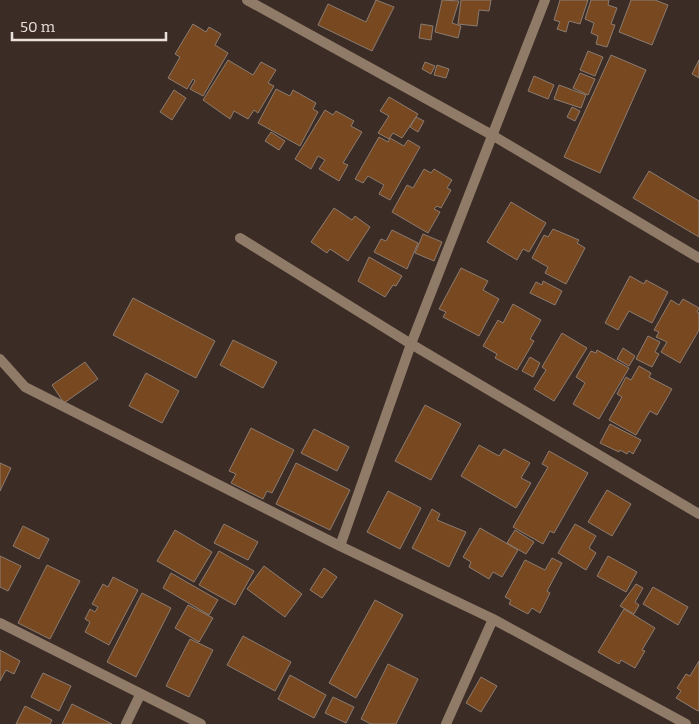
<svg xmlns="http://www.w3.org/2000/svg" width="699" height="724" viewBox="0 0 699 724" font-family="Bitter,serif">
<rect width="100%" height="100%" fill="#3c2c26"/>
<path fill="#784820" stroke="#8b7c70" d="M376 0 394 7 372 51 318 25 328 4 366 22Z
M442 0 459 1 452 23 461 26 458 38 435 32Z
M461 0H491L489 11 479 10 477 26 458 24Z
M560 0H588L580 24 569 21 566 32 557 29 560 22 554 20Z
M591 0H609L608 5 617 8 611 24 615 25 607 47 596 44 598 36 591 33 594 23 585 19Z
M631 0H655L668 5 652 45 619 32Z
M193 24 206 32 209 27 221 34 215 45 228 53 203 96 190 89 195 81 193 79 187 89 168 78 180 57 175 54Z
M421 24 433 26 431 40 419 38Z
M588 51 603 57 595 76 580 70Z
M611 55 646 70 600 173 564 157Z
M228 60 253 75 261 62 276 70 268 83 274 86 258 113 254 110 248 119 234 111 230 119 203 100Z
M699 60V78L692 74Z
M425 62 435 66 431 74 422 69Z
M437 65 449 69 446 78 434 75Z
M580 73 595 79 588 95 573 88Z
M534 76 554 85 548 99 528 91Z
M559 85 586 95 581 108 554 99Z
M276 89 290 96 293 90 316 103 313 109 318 112 300 146 258 123Z
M174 90 186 98 172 120 160 112Z
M389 97 418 114 402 138 393 133 389 139 378 133 389 116 380 111Z
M572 107 580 111 575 121 567 117Z
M325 110 333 115 336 111 354 121 351 126 362 132 343 163 348 165 339 181 319 169 325 160 318 156 311 169 295 159Z
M416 117 424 121 418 132 410 127Z
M271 132 285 141 279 150 265 141Z
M379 137 388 142 390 138 404 146 408 140 420 147 390 200 379 194 384 185 368 176 363 183 355 179Z
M424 169 431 173 434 169 452 180 447 188 451 190 441 208 437 206 434 209 440 212 428 233 392 212 407 185 413 188Z
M649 171 699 201V237L633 198Z
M511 202 546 223 529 252 523 249 517 260 487 242Z
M334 208 352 220 355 216 370 227 348 261 330 249 327 253 311 242Z
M553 229 579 240 577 243 585 248 566 284 545 273 548 267 532 258 544 235 548 237Z
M392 230 418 243 407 269 374 252 381 239 386 241Z
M423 234 442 242 434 261 415 253Z
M369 257 402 276 396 286 393 285 385 297 358 281Z
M461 268 488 281 483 290 499 299 479 336 443 317 446 312 439 309Z
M630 276 644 284 646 280 668 292 652 323 629 311 618 330 605 323Z
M543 281 562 291 555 305 530 293 536 282 542 285Z
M133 298 215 341 196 378 113 335Z
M683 299 699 308 697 312 699 313V330L680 363 661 352 667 342 656 337 659 332 654 330 671 300 679 305Z
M513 304 541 320 530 339 534 341 517 370 495 358 497 354 483 346 498 320 503 323Z
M562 333 587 348 554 401 534 389 546 370 542 367Z
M648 336 660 342 655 352 659 354 652 367 636 359Z
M233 340 277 362 263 388 220 365Z
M623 348 635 356 629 366 617 359Z
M597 350 629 368 599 419 573 404 585 383 576 377 591 351 596 353Z
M530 357 540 363 533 377 522 371Z
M85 362 98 379 64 403 52 385Z
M639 366 651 373 649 377 672 389 657 415 650 411 636 435 609 420 622 397 617 394 626 377 631 380Z
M146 373 179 391 162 423 129 406Z
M425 405 461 424 431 480 395 461Z
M610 424 641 440 633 454 629 451 627 454 620 450 619 452 600 443Z
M251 428 294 450 272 493 267 491 263 499 231 483 236 474 229 471Z
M314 429 349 447 337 471 301 453Z
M479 445 499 456 504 449 530 463 521 478 531 483 516 508 461 476Z
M549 451 588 473 554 533 550 531 543 544 513 527 548 467 542 464Z
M0 463 11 468 0 491Z
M296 463 350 490 330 530 276 504Z
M607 490 631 504 612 536 588 522Z
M388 491 421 508 400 549 367 532Z
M432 509 440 514 437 520 466 532 449 567 412 548Z
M224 524 258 542 248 560 214 543Z
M575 524 596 536 589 548 596 553 586 570 558 553Z
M23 526 49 539 39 559 13 546Z
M480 528 518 550 502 577 493 572 489 579 469 567 471 562 463 557Z
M175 530 212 552 194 582 157 561Z
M515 530 534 542 526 554 507 543Z
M219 551 254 571 235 605 199 585Z
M0 556 21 566 8 591 0 587Z
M608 556 637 572 626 592 597 576Z
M552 558 562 563 547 591 550 593 540 613 532 608 528 614 509 604 511 600 505 597 525 560 545 570Z
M47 565 80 581 50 639 18 623Z
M264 566 302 594 285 617 247 589Z
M324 568 337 577 322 598 310 590Z
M171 573 218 600 209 615 163 588Z
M113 577 138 590 109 645 85 632 90 622 85 619 90 609 95 612 98 607 92 604 103 584 108 587Z
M636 584 643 588 635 602 639 605 634 614 620 606Z
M653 587 688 607 678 625 643 604Z
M142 593 171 608 136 677 107 662Z
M375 600 403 615 356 698 329 683Z
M188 605 213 618 199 642 175 628Z
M624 609 655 628 642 650 645 651 635 668 621 660 619 664 598 652Z
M243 636 291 662 275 691 227 665Z
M190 639 213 650 189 697 166 686Z
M0 650 20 661 14 674 6 670 0 681Z
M699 661V710L698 711 676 698 681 691 677 688 686 674 690 676Z
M388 664 418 679 396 724H371L361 719Z
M43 673 71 686 59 711 31 697Z
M290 675 326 695 314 718 278 699Z
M481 677 497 686 481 712 466 703Z
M333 697 354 707 346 723 325 713Z
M72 704 112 724H62Z
M25 706 52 720 50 724H16Z"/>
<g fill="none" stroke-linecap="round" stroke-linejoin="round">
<path stroke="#8f7b68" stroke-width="10" d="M247 0 492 135 699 258
M240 238 411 344 699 514
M0 359 25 387 340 546 493 619 446 724
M340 546 411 344 545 0
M493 619 686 724
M0 623 201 724
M126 724 140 695"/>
</g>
<path d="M12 32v8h154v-8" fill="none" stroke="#eae0dc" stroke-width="2.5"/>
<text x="20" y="32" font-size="15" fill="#eae0dc" stroke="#3c2c26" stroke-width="4" paint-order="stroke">50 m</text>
</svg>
